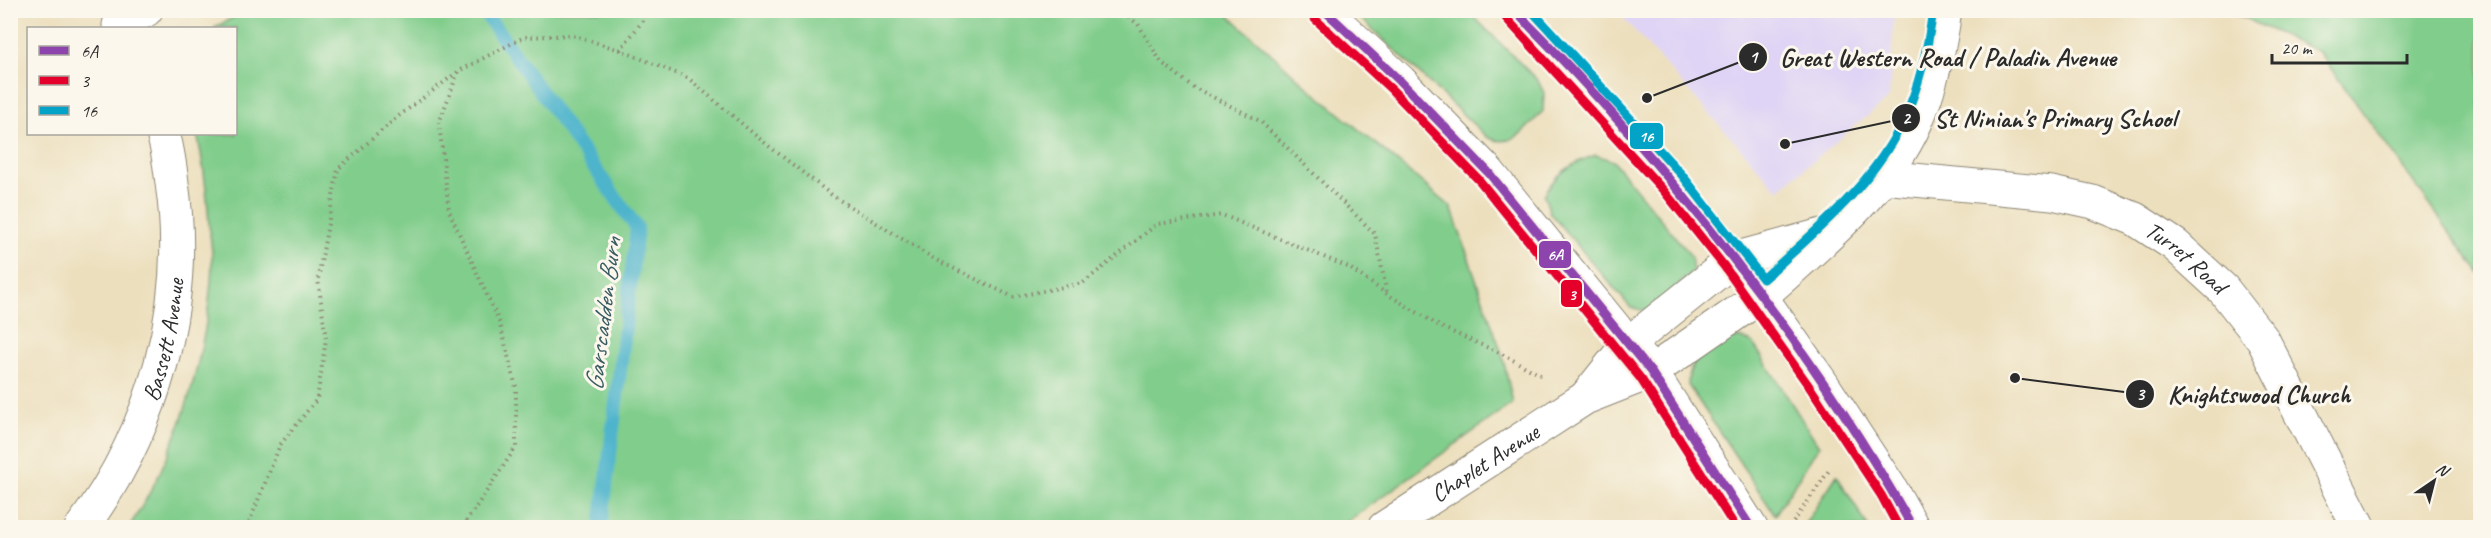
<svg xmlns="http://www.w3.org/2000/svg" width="2491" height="538" viewBox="0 0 2491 538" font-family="Caveat,sans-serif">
<rect width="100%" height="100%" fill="#fbf7ec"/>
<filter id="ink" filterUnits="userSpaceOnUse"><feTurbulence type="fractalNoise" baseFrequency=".0167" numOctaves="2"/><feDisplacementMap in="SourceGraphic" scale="12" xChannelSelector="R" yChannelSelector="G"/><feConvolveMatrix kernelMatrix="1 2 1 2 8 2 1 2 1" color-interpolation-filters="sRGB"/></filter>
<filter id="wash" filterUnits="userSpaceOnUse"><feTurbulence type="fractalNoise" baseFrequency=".008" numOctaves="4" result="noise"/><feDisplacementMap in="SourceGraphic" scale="24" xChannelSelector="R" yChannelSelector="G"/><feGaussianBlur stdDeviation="1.35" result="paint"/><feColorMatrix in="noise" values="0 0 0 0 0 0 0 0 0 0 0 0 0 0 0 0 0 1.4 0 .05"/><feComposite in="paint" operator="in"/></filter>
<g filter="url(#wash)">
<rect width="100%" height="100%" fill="#ecdfbd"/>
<path fill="#dfd4f5" d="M1617 11H1894L1889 98 1778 190Z"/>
<path fill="#81cd8c" stroke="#567c5c" stroke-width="1.5" d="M245 11H1224L1308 87 1451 207 1502 354 1513 403 1340 527H129C178 454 208 353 212 265 213 251 210 237 209 224 207 193 204 164 197 134H236V28H214Z
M1353 11H1468L1538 81 1544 93 1543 111C1526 128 1514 150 1487 137Z
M2229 11H2480V274L2319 52Z
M1596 155 1613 161 1691 256 1693 272 1648 311 1631 308 1550 213 1544 195C1555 174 1573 162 1596 155Z
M1730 338H1741L1753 343 1819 446 1775 515 1688 385C1688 357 1709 351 1730 338Z
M1837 475 1868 527H1803Z"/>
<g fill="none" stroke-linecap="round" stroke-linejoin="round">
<path stroke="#4db4cc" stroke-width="14" d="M483 10 637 228 601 528"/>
</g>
</g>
<g filter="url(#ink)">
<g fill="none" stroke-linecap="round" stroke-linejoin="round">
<g stroke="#8c8574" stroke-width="35">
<g id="street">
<path d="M119 25 146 10"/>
<path id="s1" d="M1882 177 2052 193 2093 202 2135 219 2175 245 2223 289 2263 340 2359 528"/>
<path d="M1586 397 1629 343 1734 259"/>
<path id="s2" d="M81 528C154 431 190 304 172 183 170 166 168 149 163 134"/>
<path id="s3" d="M1384 528 1585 398 1651 372 1761 296"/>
</g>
</g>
<g stroke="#8c8574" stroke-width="35">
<path id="secondary" d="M1734 259 1826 234
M1761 296C1816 247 1886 191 1916 122 1931 86 1940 48 1945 10"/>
</g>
<g stroke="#8c8574" stroke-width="35">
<path id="primary" d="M1323 10 1400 81 1488 172 1651 372 1751 528
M1514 10 1535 31 1673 183 1734 259 1821 382 1891 489 1913 528"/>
</g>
<path stroke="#8c8574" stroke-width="4" stroke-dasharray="1.5 4.5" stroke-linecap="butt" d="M1119 10 1138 24 1161 62 1193 87 1260 121 1375 234 1387 294
M620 50 645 18 647 10
M458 72 439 123 449 211 500 324 516 387V447L464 525 460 528
M1790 527 1830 469
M247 528 280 445 317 399 326 339 318 279 338 169 396 118 459 71 524 37 572 35 620 50 688 78 761 140 833 196 936 260 1013 297 1083 283 1157 224 1222 215 1348 267 1387 294 1441 327 1502 354 1544 377"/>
<use href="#street" stroke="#fff" stroke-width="33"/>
<use href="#secondary" stroke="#fff" stroke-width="33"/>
<use href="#primary" stroke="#fff" stroke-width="33"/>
<g stroke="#fbf7ec" stroke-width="14">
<path id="bus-1" d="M1324 10 1400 81 1488 172 1651 372 1751 528
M1514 10C1666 162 1808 341 1913 528"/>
</g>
<g stroke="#fbf7ec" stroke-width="14">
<path id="bus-2" d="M1506 18 1664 191 1724 266 1811 389 1881 495 1899 528
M1315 19 1392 90 1479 180 1641 379 1736 528"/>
</g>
<g stroke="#fbf7ec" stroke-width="14">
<path id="bus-3" d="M1531 10 1682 175 1763 279C1816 231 1875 183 1905 117 1920 84 1928 47 1933 10"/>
</g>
<use href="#bus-1" stroke="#8e44ad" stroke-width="9"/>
<use href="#bus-2" stroke="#e4002b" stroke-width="9"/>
<use href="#bus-3" stroke="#02a3c6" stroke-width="9"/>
</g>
</g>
<g text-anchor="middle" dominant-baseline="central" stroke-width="6" stroke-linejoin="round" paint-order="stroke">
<g font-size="24" fill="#2b2b2b" stroke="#fbf7ec">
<text stroke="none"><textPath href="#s1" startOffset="322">Turret Road</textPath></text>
<text stroke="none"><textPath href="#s2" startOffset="208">Bassett Avenue</textPath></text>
<text stroke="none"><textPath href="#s3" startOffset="120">Chaplet Avenue</textPath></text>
</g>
<g font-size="26" font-style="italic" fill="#375b63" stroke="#fbf7ec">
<text transform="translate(603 314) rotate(-83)">Garscadden Burn</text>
</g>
</g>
<path fill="none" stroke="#2b2b2b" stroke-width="2" d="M1647 98L1753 57M1785 144L1906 118M2015 378L2140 394"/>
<g fill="#2b2b2b" stroke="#fbf7ec" stroke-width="2">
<circle cx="1647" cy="98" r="6"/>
<circle cx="1785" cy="144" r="6"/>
<circle cx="2015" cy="378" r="6"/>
<circle cx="1753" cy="57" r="15"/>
<circle cx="1906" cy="118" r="15"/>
<circle cx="2140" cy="394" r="15"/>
</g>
<g font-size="18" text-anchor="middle" font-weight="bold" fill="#fff">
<text x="1753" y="63">1</text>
<text x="1906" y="124">2</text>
<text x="2140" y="400">3</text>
</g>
<g font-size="26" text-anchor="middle" font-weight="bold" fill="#2b2b2b" stroke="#fbf7ec" stroke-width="6" stroke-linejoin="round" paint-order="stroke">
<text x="1948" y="66">Great Western Road / Paladin Avenue</text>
<text x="2055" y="127">St Ninian's Primary School</text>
<text x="2259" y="403">Knightswood Church</text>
</g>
<g stroke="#fbf7ec" stroke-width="2">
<rect x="1629" y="122" width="35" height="28" rx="6" fill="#02a3c6"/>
<rect x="1538" y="240" width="34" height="29" rx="6" fill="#8e44ad"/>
<rect x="1560" y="279" width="23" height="29" rx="6" fill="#e4002b"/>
</g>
<g font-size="16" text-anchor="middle" font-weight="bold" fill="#fff">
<text x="1646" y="142">16</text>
<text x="1555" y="260">6A</text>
<text x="1572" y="300">3</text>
</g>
<rect width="2491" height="538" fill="none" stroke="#fbf7ec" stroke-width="36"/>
<rect x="27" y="27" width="210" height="108" fill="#fbf7ec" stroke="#a8a59f" stroke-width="1.5"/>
<rect x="39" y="46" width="30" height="9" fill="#8e44ad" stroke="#a8a59f" stroke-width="1.5"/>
<text x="81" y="57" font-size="18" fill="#2b2b2b">6A</text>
<rect x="39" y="76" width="30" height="9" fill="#e4002b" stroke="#a8a59f" stroke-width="1.5"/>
<text x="81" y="87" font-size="18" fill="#2b2b2b">3</text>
<rect x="39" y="106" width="30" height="9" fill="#02a3c6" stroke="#a8a59f" stroke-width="1.5"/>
<text x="81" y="117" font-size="18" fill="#2b2b2b">16</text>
<g transform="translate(2434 481) rotate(35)" stroke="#fbf7ec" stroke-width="4.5" paint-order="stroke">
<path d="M0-4.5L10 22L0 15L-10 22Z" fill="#2b2b2b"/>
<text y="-9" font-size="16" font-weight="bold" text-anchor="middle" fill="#2b2b2b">N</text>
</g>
<path d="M2272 54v9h135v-9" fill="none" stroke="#2b2b2b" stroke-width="3"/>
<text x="2281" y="54" font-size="18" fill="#2b2b2b" stroke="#fbf7ec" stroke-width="4.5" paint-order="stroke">20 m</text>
</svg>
